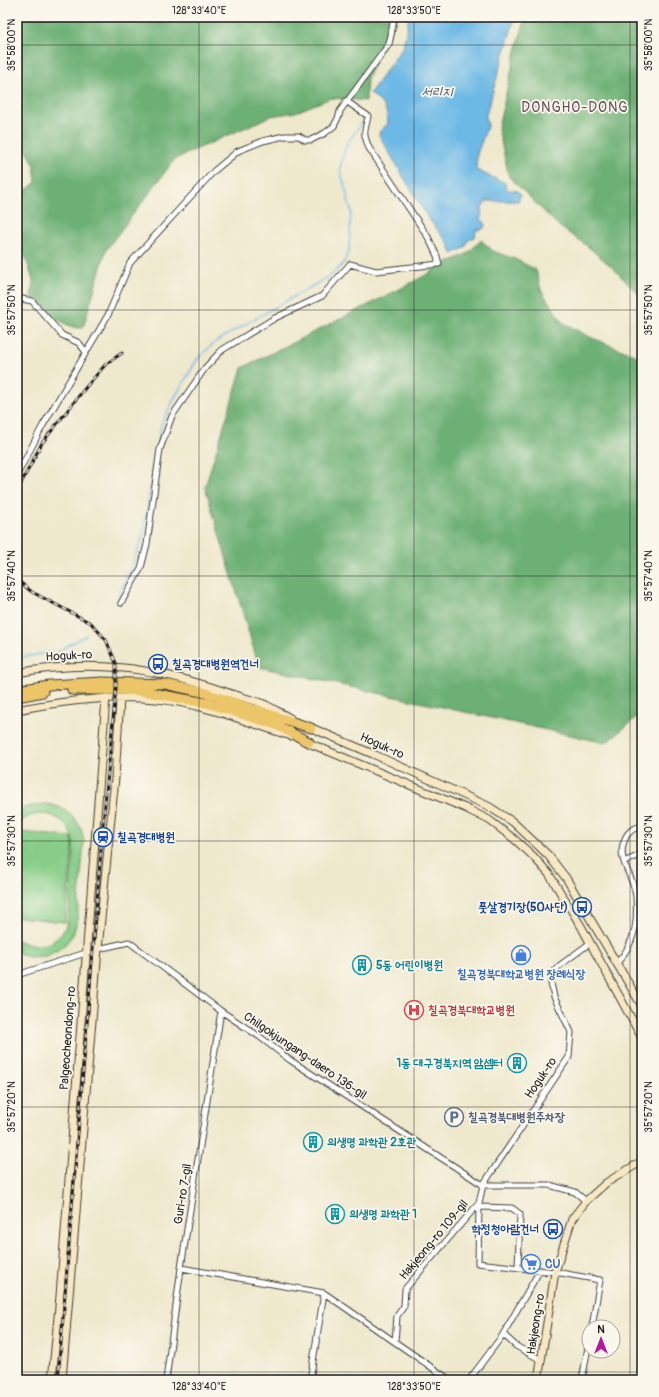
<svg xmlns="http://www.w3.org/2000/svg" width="659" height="1397" viewBox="0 0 659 1397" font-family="Pangolin,'Poor Story',sans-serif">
<rect width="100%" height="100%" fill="#fbf7ec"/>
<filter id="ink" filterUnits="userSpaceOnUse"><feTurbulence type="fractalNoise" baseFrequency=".025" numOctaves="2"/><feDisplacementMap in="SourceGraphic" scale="8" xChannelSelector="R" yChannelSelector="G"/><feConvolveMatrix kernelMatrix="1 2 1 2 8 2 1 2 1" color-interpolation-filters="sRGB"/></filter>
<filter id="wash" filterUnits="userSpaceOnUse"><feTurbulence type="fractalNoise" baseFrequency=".012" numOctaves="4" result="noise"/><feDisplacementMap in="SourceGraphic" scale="16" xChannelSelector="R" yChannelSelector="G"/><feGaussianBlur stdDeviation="0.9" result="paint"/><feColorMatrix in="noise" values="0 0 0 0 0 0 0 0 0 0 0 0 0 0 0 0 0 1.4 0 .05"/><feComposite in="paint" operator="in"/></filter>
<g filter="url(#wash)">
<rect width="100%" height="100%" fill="#eee8cc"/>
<path fill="#87cd87" stroke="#527452" d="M44 804C65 805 81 819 84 841L77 921 73 935 63 947 47 956 29 957 17 952V940C37 950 59 946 67 923 70 912 70 890 71 877 72 866 75 848 72 837 65 813 34 805 17 826V812L26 807Z
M20 832 71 837 73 843 65 922 17 917V873Z"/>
<path fill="#6db074" stroke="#446648" d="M17 17H397L367 78 366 101 331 98 296 112 271 116 175 159 106 250 83 328C64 330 44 307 31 296L33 280 21 244 17 210V198L36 182 34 164 17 133Z
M526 17H642V298L612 267 586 245 560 227 509 177 498 128 516 50Z
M481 240 493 251 515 259 536 270 541 290 562 322 590 337 642 358V713L606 743 259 667 205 487 242 368 394 292 428 274 435 268 467 254Z"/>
<path fill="#6db9e6" stroke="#446a81" d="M409 17H515L485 118 488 124 477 154 476 170 505 183 507 190H516L521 194 518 201H486L482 207 481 219 486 224 483 229 476 230 475 237 468 240 465 248 452 254 448 243 428 218 379 135 380 131 388 124C388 107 382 104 370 93L403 47Z"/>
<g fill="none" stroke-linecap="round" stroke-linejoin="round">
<path stroke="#6db9e6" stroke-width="1.5" d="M118 596 130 570 142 539 161 425 174 399 198 358 218 340 330 276 344 263 349 251 351 210 340 169 342 159 347 143 365 119
M17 658 58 651 86 635"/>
</g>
</g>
<g filter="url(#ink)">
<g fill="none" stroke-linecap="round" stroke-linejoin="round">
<g stroke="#3c3b36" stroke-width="7">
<path id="street" d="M17 298 32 301 62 335 79 343 86 352
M17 475 42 427 108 315 130 263 214 171 238 151 263 141 284 136H299L305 140H311L325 133 334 126 339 116 340 111 389 44 391 35 394 17
M121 603 141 568 147 544 160 449 172 416 205 368 222 350 275 318 322 296 350 264 376 271 439 264 437 256 428 237 369 148C362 130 365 133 368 116L346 101
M624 862 642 854
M590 943 559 966 553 973 551 983 554 997 571 1032 569 1057 483 1185 479 1203 478 1263 555 1272 600 1280 592 1327
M617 963C635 943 638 923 636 897 635 884 628 874 624 862 619 848 625 827 642 827
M17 975 98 949 129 942 221 1011 260 1037 290 1060 483 1185H549L575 1192 586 1201
M479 1207 512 1208 520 1214 518 1268
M181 1268 324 1293 310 1380
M324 1293 450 1380
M503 1334 516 1346 541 1360
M395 1342 397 1316 404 1306 405 1289 479 1203
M166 1380 181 1268 221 1011
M469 1380 502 1336 540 1270
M582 1380 589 1342"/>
</g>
<g stroke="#3c3b36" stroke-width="9">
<path id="secondary" d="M17 673C91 659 152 667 223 691 237 696 252 699 266 705 274 709 282 714 290 718
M17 710C63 701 109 695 156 699 202 703 247 722 291 736
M307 726 373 754 488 806 513 822 548 855 566 878 642 1006
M304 741 465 808 489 820 513 838 533 856 549 874 581 926 642 1038
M52 1380 60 1296 106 698
M62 1380 98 949 115 778 120 699
M538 1380 555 1272 572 1219 586 1201 606 1183 642 1161"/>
</g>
<g stroke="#3c3b36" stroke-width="11">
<path id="highway" d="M17 690 49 685 103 682 165 684 202 692 311 728
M72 690H127L147 692 206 703 276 725 309 742
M17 697 43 692"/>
</g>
<use href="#street" stroke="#fff" stroke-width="5"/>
<use href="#secondary" stroke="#f7e8c3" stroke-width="7"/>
<use href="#highway" stroke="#ecc569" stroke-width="9"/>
<g stroke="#1c1c1c" stroke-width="3">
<path id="rail" d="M17 491 42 443 86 387 106 364 122 353
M17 580 32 592 91 623 106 640 116 663V688L103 825 58 1380"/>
</g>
<use href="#rail" stroke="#fbf7ec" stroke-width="1.5" stroke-dasharray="4.5" stroke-linecap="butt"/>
</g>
</g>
<path fill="none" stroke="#1c1c1c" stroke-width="1" stroke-opacity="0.45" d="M199 17V1380M414 17V1380M630 17V1380M17 45H642M17 310H642M17 576H642M17 841H642M17 1107H642M17 1372H642"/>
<defs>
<g id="bus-ring" transform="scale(1)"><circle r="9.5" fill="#fbf7ec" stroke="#1a4fb4" stroke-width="1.5"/><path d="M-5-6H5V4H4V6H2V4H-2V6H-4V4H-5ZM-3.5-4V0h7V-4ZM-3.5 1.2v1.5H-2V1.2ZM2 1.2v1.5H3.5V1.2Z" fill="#1a4fb4"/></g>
<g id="station-ring" transform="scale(1)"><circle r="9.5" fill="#fbf7ec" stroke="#1a4fb4" stroke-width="1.5"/><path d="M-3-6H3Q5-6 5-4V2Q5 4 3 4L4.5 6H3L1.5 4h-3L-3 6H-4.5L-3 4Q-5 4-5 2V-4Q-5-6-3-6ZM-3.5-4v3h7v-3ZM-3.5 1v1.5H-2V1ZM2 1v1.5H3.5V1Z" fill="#1a4fb4"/></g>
<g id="shop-ring" transform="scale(1)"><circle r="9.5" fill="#fbf7ec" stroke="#3f7fe0" stroke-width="1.5"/><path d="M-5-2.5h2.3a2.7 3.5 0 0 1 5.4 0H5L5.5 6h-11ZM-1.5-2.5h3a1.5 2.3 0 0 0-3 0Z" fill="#3f7fe0"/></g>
<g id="building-ring" transform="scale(1)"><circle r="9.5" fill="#fbf7ec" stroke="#0f9aa8" stroke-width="1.5"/><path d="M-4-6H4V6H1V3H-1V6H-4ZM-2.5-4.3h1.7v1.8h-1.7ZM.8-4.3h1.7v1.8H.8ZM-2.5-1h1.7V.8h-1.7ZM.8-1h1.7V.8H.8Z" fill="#0f9aa8"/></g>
<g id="hospital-ring" transform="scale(1)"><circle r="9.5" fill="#fbf7ec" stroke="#e0444e" stroke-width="1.5"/><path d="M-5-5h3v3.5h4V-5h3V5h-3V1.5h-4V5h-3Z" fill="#e0444e"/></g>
<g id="parking-ring" transform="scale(1)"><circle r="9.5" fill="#fbf7ec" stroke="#5c6f8a" stroke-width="1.5"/><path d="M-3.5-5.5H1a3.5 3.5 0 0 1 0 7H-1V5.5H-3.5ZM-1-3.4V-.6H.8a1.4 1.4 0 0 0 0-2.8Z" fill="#5c6f8a"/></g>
<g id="supermarket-ring" transform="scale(1)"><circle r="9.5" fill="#fbf7ec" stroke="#3f7fe0" stroke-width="1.5"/><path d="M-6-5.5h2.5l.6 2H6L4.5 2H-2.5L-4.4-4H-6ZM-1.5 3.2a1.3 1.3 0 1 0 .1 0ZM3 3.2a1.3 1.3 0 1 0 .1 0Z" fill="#3f7fe0"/></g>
</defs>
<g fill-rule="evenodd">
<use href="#bus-ring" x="158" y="664"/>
<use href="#station-ring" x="103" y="837"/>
<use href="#bus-ring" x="582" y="907"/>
<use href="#shop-ring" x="521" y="955"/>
<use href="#building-ring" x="362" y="965"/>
<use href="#hospital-ring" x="414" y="1010"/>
<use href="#building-ring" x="517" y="1063"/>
<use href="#parking-ring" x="454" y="1117"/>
<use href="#building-ring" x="313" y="1142"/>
<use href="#building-ring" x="335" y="1214"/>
<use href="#bus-ring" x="553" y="1229"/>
<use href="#supermarket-ring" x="531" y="1264"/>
</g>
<g text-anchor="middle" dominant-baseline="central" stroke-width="3.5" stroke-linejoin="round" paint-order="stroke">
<g font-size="12" fill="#1c1c1c" stroke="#fbf7ec">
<text transform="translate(69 656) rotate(-3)">Hoguk-ro</text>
<text transform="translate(382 746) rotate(24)">Hoguk-ro</text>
<text transform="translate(68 1038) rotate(-86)">Palgeocheondong-ro</text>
<text transform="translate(305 1056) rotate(34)">Chilgokjungang-daero 136-gil</text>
<text transform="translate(541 1078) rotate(-56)">Hoguk-ro</text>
<text transform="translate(183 1194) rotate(-81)">Guri-ro 7-gil</text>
<text transform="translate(434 1240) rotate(-50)">Hakjeong-ro 109-gil</text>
<text transform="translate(536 1324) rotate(-81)">Hakjeong-ro</text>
</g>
<g font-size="12" font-weight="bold" fill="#164399" stroke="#fbf7ec" text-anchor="start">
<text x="172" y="664">칠곡경대병원역건너</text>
<text x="117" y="837">칠곡경대병원</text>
<text x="568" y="907" text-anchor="end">풋살경기장(50사단)</text>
<text x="539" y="1229" text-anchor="end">학정청아람건너</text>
</g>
<g font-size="12" font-weight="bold" fill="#0d838f" stroke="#fbf7ec" text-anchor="start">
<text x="376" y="965">5동 어린이병원</text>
<text x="503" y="1063" text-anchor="end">1동 대구경북지역 암셈터</text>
<text x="327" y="1142">의생명 과학관 2호관</text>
<text x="349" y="1214">의생명 과학관 1</text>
</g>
<g font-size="12" font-weight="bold" fill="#366cbe" stroke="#fbf7ec">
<text x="521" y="974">칠곡경북대학교병원 장례식장</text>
<text x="545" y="1264" text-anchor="start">CU</text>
</g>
<g font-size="12" font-weight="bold" fill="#be3a42" stroke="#fbf7ec" text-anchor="start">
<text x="428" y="1010">칠곡경북대학교병원</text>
</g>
<g font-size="12" font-weight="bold" fill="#4e5e75" stroke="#fbf7ec" text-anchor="start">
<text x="468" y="1117">칠곡경북대병원주차장</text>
</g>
<g font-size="13" font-style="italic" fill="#3c5b6d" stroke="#fbf7ec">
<text x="437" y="92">서리지</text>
</g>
<g font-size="14" letter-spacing="1" fill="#674e5c" stroke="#fbf7ec">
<text x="575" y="107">DONGHO-DONG</text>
</g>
</g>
<rect width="659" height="1397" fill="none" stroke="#fbf7ec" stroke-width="44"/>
<g transform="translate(601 1339)"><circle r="19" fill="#fbf7ec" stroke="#a29f99"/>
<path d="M0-3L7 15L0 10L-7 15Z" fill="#b5179e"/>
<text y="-6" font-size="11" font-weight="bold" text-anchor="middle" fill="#1c1c1c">N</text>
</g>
<rect x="22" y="22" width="615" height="1353" fill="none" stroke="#1c1c1c" stroke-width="1.5"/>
<g font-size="10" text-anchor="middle" fill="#1c1c1c">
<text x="199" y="14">128°33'40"E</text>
<text x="414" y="14">128°33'50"E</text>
<text transform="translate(11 45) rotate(-90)" y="4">35°58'00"N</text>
<text transform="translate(648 45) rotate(-90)" y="4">35°58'00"N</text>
<text transform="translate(11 310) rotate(-90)" y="4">35°57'50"N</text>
<text transform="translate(648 310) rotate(-90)" y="4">35°57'50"N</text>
<text transform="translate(11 576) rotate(-90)" y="4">35°57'40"N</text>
<text transform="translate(648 576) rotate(-90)" y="4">35°57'40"N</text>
<text transform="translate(11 841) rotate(-90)" y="4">35°57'30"N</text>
<text transform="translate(648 841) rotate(-90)" y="4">35°57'30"N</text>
<text transform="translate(11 1107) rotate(-90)" y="4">35°57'20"N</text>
<text transform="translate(648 1107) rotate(-90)" y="4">35°57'20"N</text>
<text x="199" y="1390">128°33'40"E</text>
<text x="414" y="1390">128°33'50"E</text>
</g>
</svg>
